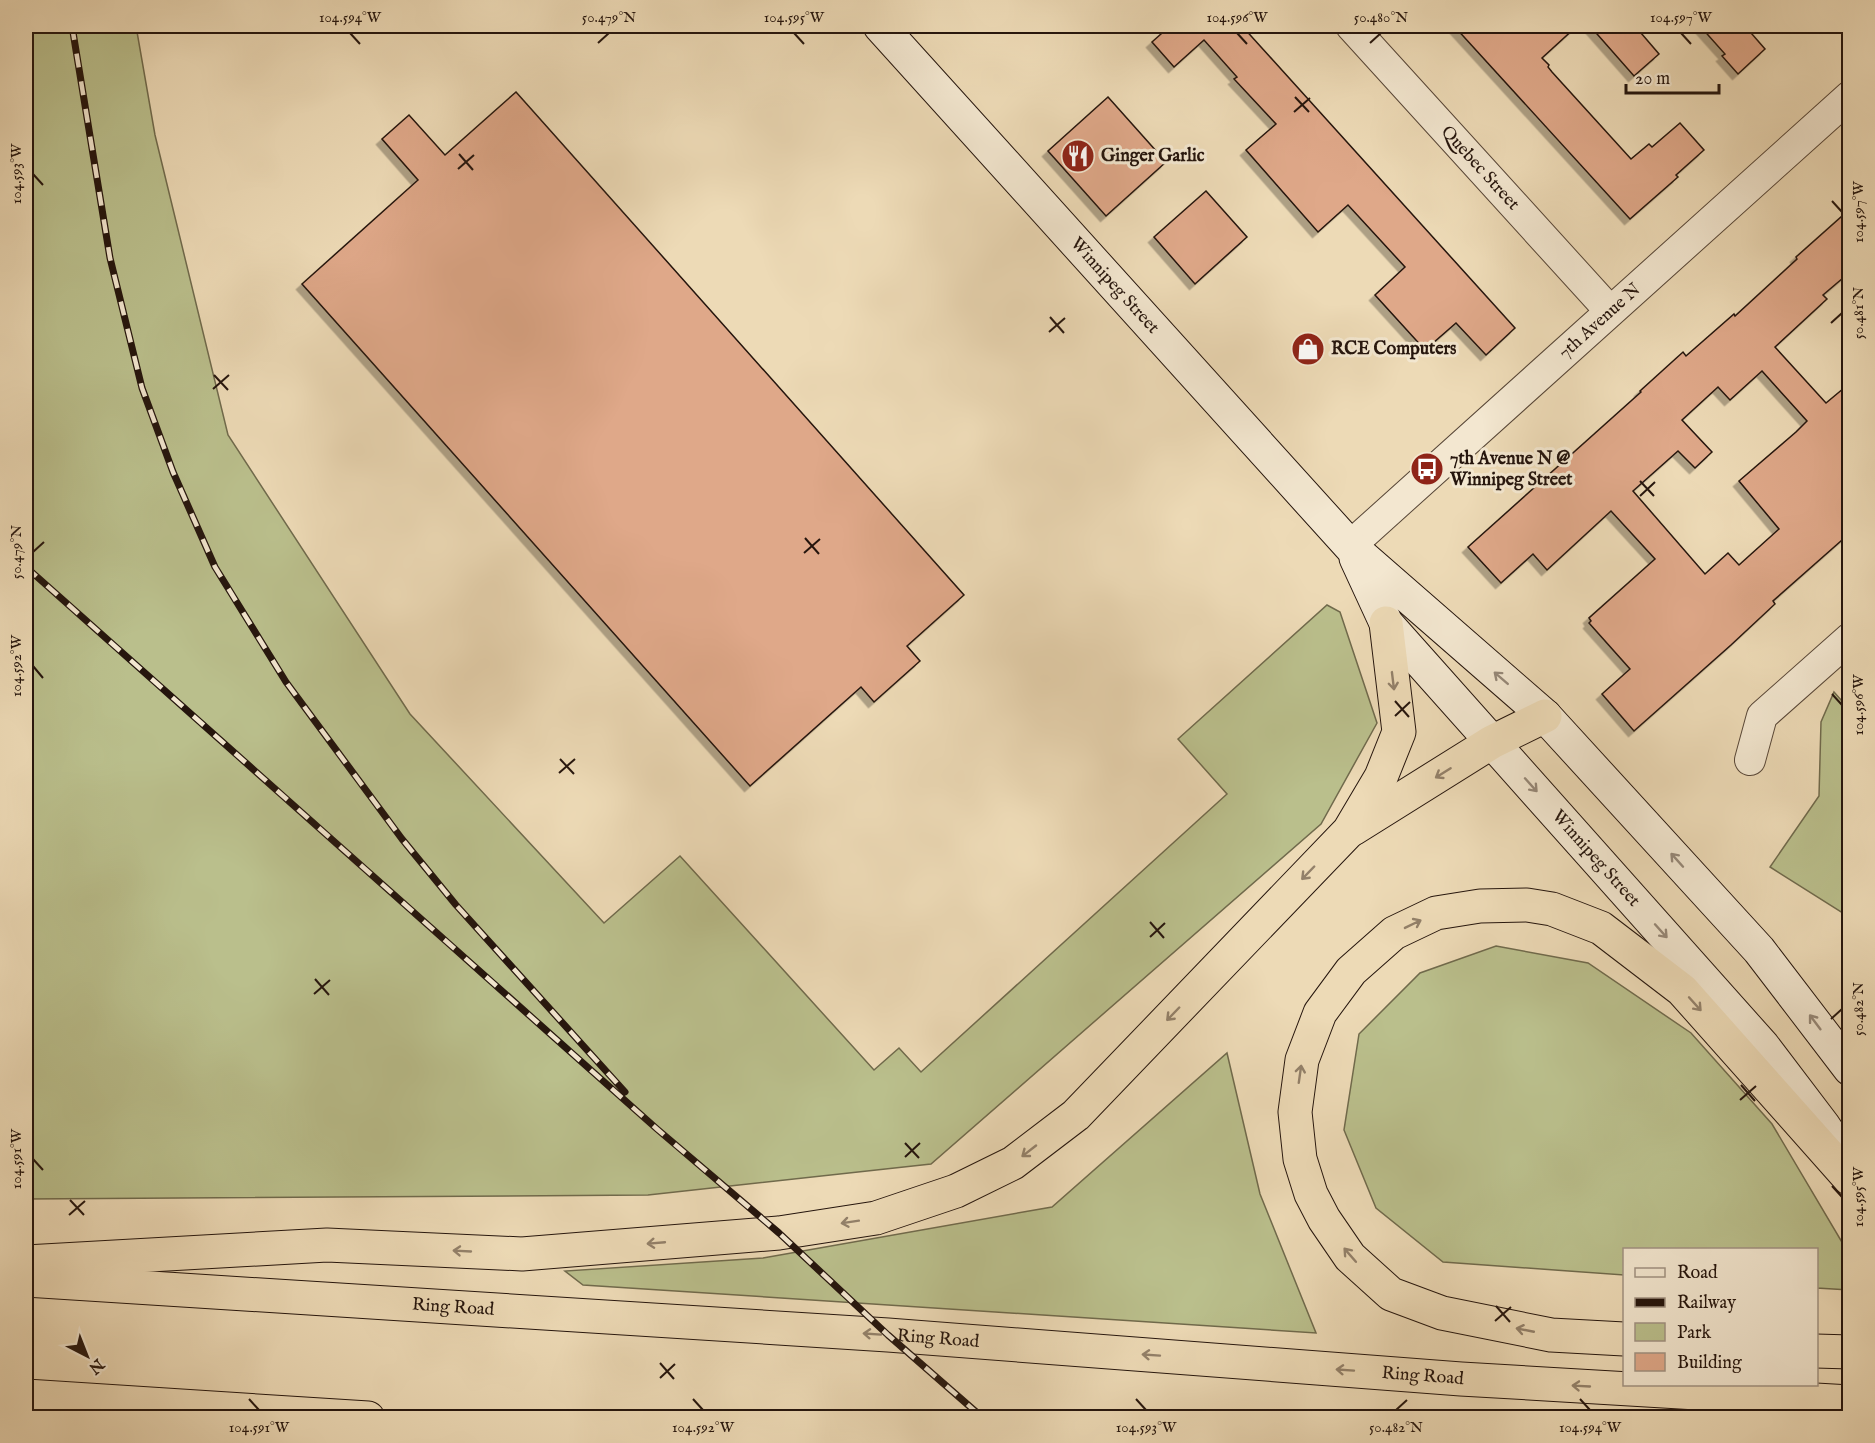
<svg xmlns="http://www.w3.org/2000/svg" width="1875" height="1443" viewBox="0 0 1875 1443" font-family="'IM FELL English',serif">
<defs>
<filter id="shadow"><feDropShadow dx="-5.5" dy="5.5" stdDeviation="0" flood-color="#0004"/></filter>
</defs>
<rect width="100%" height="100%" fill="#eddab6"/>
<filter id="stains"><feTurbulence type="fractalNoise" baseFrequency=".00333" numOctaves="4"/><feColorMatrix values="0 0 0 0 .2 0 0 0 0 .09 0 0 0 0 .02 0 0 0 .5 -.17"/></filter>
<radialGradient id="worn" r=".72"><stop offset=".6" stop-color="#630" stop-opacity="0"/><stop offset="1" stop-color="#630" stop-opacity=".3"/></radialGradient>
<path fill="#babf8c" stroke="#706a4c" stroke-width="1.5" d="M26 26H136L155 135 228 435 410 714 604 923 680 856 874 1070 899 1048 921 1072 1227 794 1178 739 1327 605 1340 612 1377 723 1321 824 931 1164 648 1195 26 1199Z
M1834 692 1849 709V917L1770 867 1819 796 1821 722Z
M1496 946 1588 963 1691 1033 1772 1124 1849 1254V1290L1817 1288 1816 1250H1624V1275L1443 1262 1376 1208 1344 1130 1359 1034 1420 973Z
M1227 1053 1260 1194 1316 1333 583 1285 565 1271 763 1258 1052 1207Z"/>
<path fill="#dfa889" stroke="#25150d" stroke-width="1.5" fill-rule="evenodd" filter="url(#shadow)" d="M1170 26H1242L1515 328 1486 355 1456 323 1425 350 1375 295 1405 267 1348 205 1318 232 1246 150 1276 124 1234 79 1237 77 1204 40 1174 67 1152 42Z
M1454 26H1577L1542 58 1549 65 1548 67 1552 72 1631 159 1649 144 1652 147 1680 123 1704 150 1676 175 1678 177 1630 219Z
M1590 26H1635L1659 54 1634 76Z
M1700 26H1745L1765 49 1738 74 1722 56 1725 54Z
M516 92 964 595 907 646 920 661 874 702 861 687 750 786 302 284 418 180 382 139 409 115 445 155Z
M1108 97 1166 162 1106 216 1048 151Z
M1206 191 1247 237 1195 284 1154 237Z
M1850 209V272L1823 295 1827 299 1775 347 1826 403 1850 383V533L1773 601 1775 604 1731 645 1634 731 1602 694 1630 669 1589 623 1591 621 1589 618 1655 559 1611 511 1547 570 1533 554 1501 583 1468 547 1641 392 1640 391 1683 352 1686 356 1734 314 1735 316 1797 259 1796 257ZM1762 371 1807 421 1796 432 1739 481 1779 529 1739 565 1728 553 1705 574 1633 491 1678 451 1695 468 1712 452 1682 420 1718 387 1730 400Z"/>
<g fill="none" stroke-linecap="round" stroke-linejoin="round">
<g stroke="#574637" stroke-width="32">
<g id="street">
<path id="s1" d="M1351 26 1610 311"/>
<path id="s2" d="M1350 546 1850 96"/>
<path d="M1750 760 1762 716 1850 638"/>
</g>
</g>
<g stroke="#25150d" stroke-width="35">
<g id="secondary">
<path id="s3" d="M880 26 1350 546 1545 716 1759 950 1850 1069"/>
<path id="s4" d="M1356 558 1386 623 1763 1046 1823 1125 1843 1155"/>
</g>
</g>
<g stroke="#25150d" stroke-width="35">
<g id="highway">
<path d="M1353 829 1492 742 1545 716"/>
<path d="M26 1262 327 1245 522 1254 779 1233 876 1218 956 1191 1013 1163 1076 1115 1349 831 1381 777 1399 732 1386 623"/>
<path id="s5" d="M26 1280 888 1335 1461 1379 1850 1402"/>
<path d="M1624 1339 1551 1335 1442 1313 1391 1294 1350 1257 1324 1219 1311 1194 1300 1159 1295 1112 1302 1060 1320 1013 1351 971 1394 933 1436 913 1480 906 1527 905 1552 909 1601 928 1682 990 1850 1179"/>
<path d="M1816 1351 1850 1352"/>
<path d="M26 1396 368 1418"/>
</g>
</g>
<use href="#street" stroke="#f3e7d0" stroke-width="30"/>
<use href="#secondary" stroke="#f3e7d0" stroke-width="33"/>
<use href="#highway" stroke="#eddab6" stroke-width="33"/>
<g stroke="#25150d" stroke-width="7">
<path id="rail" d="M72 26 110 258 142 388 173 472 215 567 286 682 402 839 456 905 625 1092
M26 567 657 1129 779 1233 888 1335 983 1418"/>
</g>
<use href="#rail" stroke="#f3e7d0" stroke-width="4.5" stroke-dasharray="14" stroke-linecap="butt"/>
</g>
<defs><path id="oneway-shaft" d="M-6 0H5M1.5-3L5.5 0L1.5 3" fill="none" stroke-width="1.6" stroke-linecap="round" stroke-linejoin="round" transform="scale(1.5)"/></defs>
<g stroke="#968878">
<use href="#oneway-shaft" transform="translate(1501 678) rotate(-139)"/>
<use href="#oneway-shaft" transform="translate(1531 785) rotate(48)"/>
<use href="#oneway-shaft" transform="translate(1677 860) rotate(-132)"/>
<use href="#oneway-shaft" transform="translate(1661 931) rotate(48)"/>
<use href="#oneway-shaft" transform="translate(1815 1022) rotate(-127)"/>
</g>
<g stroke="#93816a">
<use href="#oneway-shaft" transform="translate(1393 681) rotate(83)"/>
<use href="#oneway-shaft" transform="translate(1443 773) rotate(148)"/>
<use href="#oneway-shaft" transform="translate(1308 873) rotate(134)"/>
<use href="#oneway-shaft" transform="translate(1413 924) rotate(-26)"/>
<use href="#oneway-shaft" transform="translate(1695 1004) rotate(48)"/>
<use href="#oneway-shaft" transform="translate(1173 1014) rotate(134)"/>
<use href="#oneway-shaft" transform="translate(1300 1074) rotate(-82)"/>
<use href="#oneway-shaft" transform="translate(1029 1151) rotate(142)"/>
<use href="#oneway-shaft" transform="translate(850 1222) rotate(171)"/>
<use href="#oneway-shaft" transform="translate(656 1243) rotate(175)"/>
<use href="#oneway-shaft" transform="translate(462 1251) rotate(-177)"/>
<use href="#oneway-shaft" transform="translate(1350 1255) rotate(-131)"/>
<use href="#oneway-shaft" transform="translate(1525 1330) rotate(-169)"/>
<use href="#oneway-shaft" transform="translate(872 1334) rotate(-176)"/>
<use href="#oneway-shaft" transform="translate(1151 1355) rotate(-176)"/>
<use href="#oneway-shaft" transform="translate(1345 1370) rotate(-176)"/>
<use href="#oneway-shaft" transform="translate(1581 1386) rotate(-177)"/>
</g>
<path fill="none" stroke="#25150d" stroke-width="2" d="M350 33 360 44M794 33 804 44M1237 33 1247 44M1681 33 1691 44M598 43 609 33M1370 43 1381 33M1295 97 1309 112M1294 112 1310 98M459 154 473 170M458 169 474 155M33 174 43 185M1832 201 1842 212M1050 317 1064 333M1831 323 1842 313M1049 332 1065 318M214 375 228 390M213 389 229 375M1640 481 1654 496M1640 496 1655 482M805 538 819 554M33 552 44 542M804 553 820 539M33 666 43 678M1832 694 1842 705M1395 701 1409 717M1395 716 1410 702M560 759 574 774M559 773 575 759M1150 922 1164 938M1150 937 1165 923M315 979 329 995M314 994 330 980M1831 1019 1842 1009M1741 1085 1755 1101M1740 1100 1756 1086M905 1143 919 1158M905 1157 920 1143M33 1159 43 1170M1832 1186 1842 1197M70 1200 84 1215M69 1215 85 1201M1496 1306 1510 1322M1495 1321 1511 1307M660 1363 674 1379M660 1378 675 1364M249 1399 259 1410M693 1399 703 1410M1136 1399 1146 1410M1580 1399 1590 1410M1396 1410 1407 1400"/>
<defs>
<g id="restaurant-disc" transform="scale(1.725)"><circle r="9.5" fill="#8f2418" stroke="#f3e7d0"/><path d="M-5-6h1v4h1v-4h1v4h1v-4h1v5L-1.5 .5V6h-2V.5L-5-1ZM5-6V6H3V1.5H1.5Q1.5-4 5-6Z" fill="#fff"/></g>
<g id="shop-disc" transform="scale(1.725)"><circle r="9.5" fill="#8f2418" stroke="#f3e7d0"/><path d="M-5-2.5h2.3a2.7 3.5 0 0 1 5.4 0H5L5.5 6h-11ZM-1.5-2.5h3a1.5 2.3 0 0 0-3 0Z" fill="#fff"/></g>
<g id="bus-disc" transform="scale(1.725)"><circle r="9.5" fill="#8f2418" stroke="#f3e7d0"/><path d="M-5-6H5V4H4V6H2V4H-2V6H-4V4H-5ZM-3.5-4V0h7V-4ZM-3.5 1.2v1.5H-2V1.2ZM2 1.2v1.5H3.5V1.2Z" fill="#fff"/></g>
</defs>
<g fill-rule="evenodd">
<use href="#restaurant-disc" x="1078" y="156"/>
<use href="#shop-disc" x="1308" y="349"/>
<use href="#bus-disc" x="1427" y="469"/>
</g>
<g text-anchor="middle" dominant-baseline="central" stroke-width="6" stroke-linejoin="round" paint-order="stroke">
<g font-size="18" font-weight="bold" fill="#25150d" stroke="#f3e7d0" text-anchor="start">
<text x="1101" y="156">Ginger Garlic</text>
<text x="1331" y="349">RCE Computers</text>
<text x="1450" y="459">7th Avenue N @<tspan x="1450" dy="21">Winnipeg Street</tspan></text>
</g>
<g font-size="18" fill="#25150d" stroke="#f3e7d0">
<text stroke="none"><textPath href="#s1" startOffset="192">Quebec Street</textPath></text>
<text stroke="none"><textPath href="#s3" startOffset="350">Winnipeg Street</textPath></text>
<text stroke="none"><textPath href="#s2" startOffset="336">7th Avenue N</textPath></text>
<text stroke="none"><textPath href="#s4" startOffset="387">Winnipeg Street</textPath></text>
<text stroke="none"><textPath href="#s5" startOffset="428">Ring Road</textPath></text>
<text stroke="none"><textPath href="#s5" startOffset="914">Ring Road</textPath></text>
<text stroke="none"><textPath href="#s5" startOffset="1400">Ring Road</textPath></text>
</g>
</g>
<rect width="1875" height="1443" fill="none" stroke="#eddab6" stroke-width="66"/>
<rect x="1623" y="1248" width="195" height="138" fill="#f3e7d0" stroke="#a19382" stroke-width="1.5"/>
<rect x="1635" y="1268" width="30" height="9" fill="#f3e7d0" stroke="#a19382" stroke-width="1.5"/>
<text x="1677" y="1278" font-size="18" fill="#25150d">Road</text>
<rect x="1635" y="1298" width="30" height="9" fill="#25150d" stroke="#a19382" stroke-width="1.5"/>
<text x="1677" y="1308" font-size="18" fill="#25150d">Railway</text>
<rect x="1635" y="1323" width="30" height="18" fill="#babf8c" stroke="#a19382" stroke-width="1.5"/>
<text x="1677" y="1338" font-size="18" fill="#25150d">Park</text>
<rect x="1635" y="1353" width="30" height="18" fill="#dfa889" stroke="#a19382" stroke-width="1.5"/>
<text x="1677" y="1368" font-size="18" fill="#25150d">Building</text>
<g transform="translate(87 1356) rotate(138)" stroke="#f3e7d0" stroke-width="4.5" paint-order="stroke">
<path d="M0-4.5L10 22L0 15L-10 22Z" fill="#25150d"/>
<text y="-9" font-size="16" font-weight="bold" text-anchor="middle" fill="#25150d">N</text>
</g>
<path d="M1626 84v9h93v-9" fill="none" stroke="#25150d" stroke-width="3"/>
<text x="1635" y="84" font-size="18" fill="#25150d" stroke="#f3e7d0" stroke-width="4.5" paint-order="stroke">20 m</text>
<rect x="33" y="33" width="1809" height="1377" fill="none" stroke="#25150d" stroke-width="2"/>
<g font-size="15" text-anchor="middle" fill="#25150d">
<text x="350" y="22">104.594°W</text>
<text x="609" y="22">50.479°N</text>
<text x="794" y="22">104.595°W</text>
<text x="1237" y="22">104.596°W</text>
<text x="1381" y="22">50.480°N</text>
<text x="1681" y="22">104.597°W</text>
<text transform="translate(16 174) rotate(-90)" y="5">104.593°W</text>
<text transform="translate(1858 212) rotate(-90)" y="5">104.597°W</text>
<text transform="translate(1858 313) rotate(-90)" y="5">50.481°N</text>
<text transform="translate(16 552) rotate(-90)" y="5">50.479°N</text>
<text transform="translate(16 666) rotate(-90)" y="5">104.592°W</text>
<text transform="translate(1858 705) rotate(-90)" y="5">104.596°W</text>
<text transform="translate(1858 1009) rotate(-90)" y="5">50.482°N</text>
<text transform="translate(16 1159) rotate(-90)" y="5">104.591°W</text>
<text transform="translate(1858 1197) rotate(-90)" y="5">104.595°W</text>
<text x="259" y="1432">104.591°W</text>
<text x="703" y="1432">104.592°W</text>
<text x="1146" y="1432">104.593°W</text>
<text x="1396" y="1432">50.482°N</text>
<text x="1590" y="1432">104.594°W</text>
</g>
<rect width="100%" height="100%" filter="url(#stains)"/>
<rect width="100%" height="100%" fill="url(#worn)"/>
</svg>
